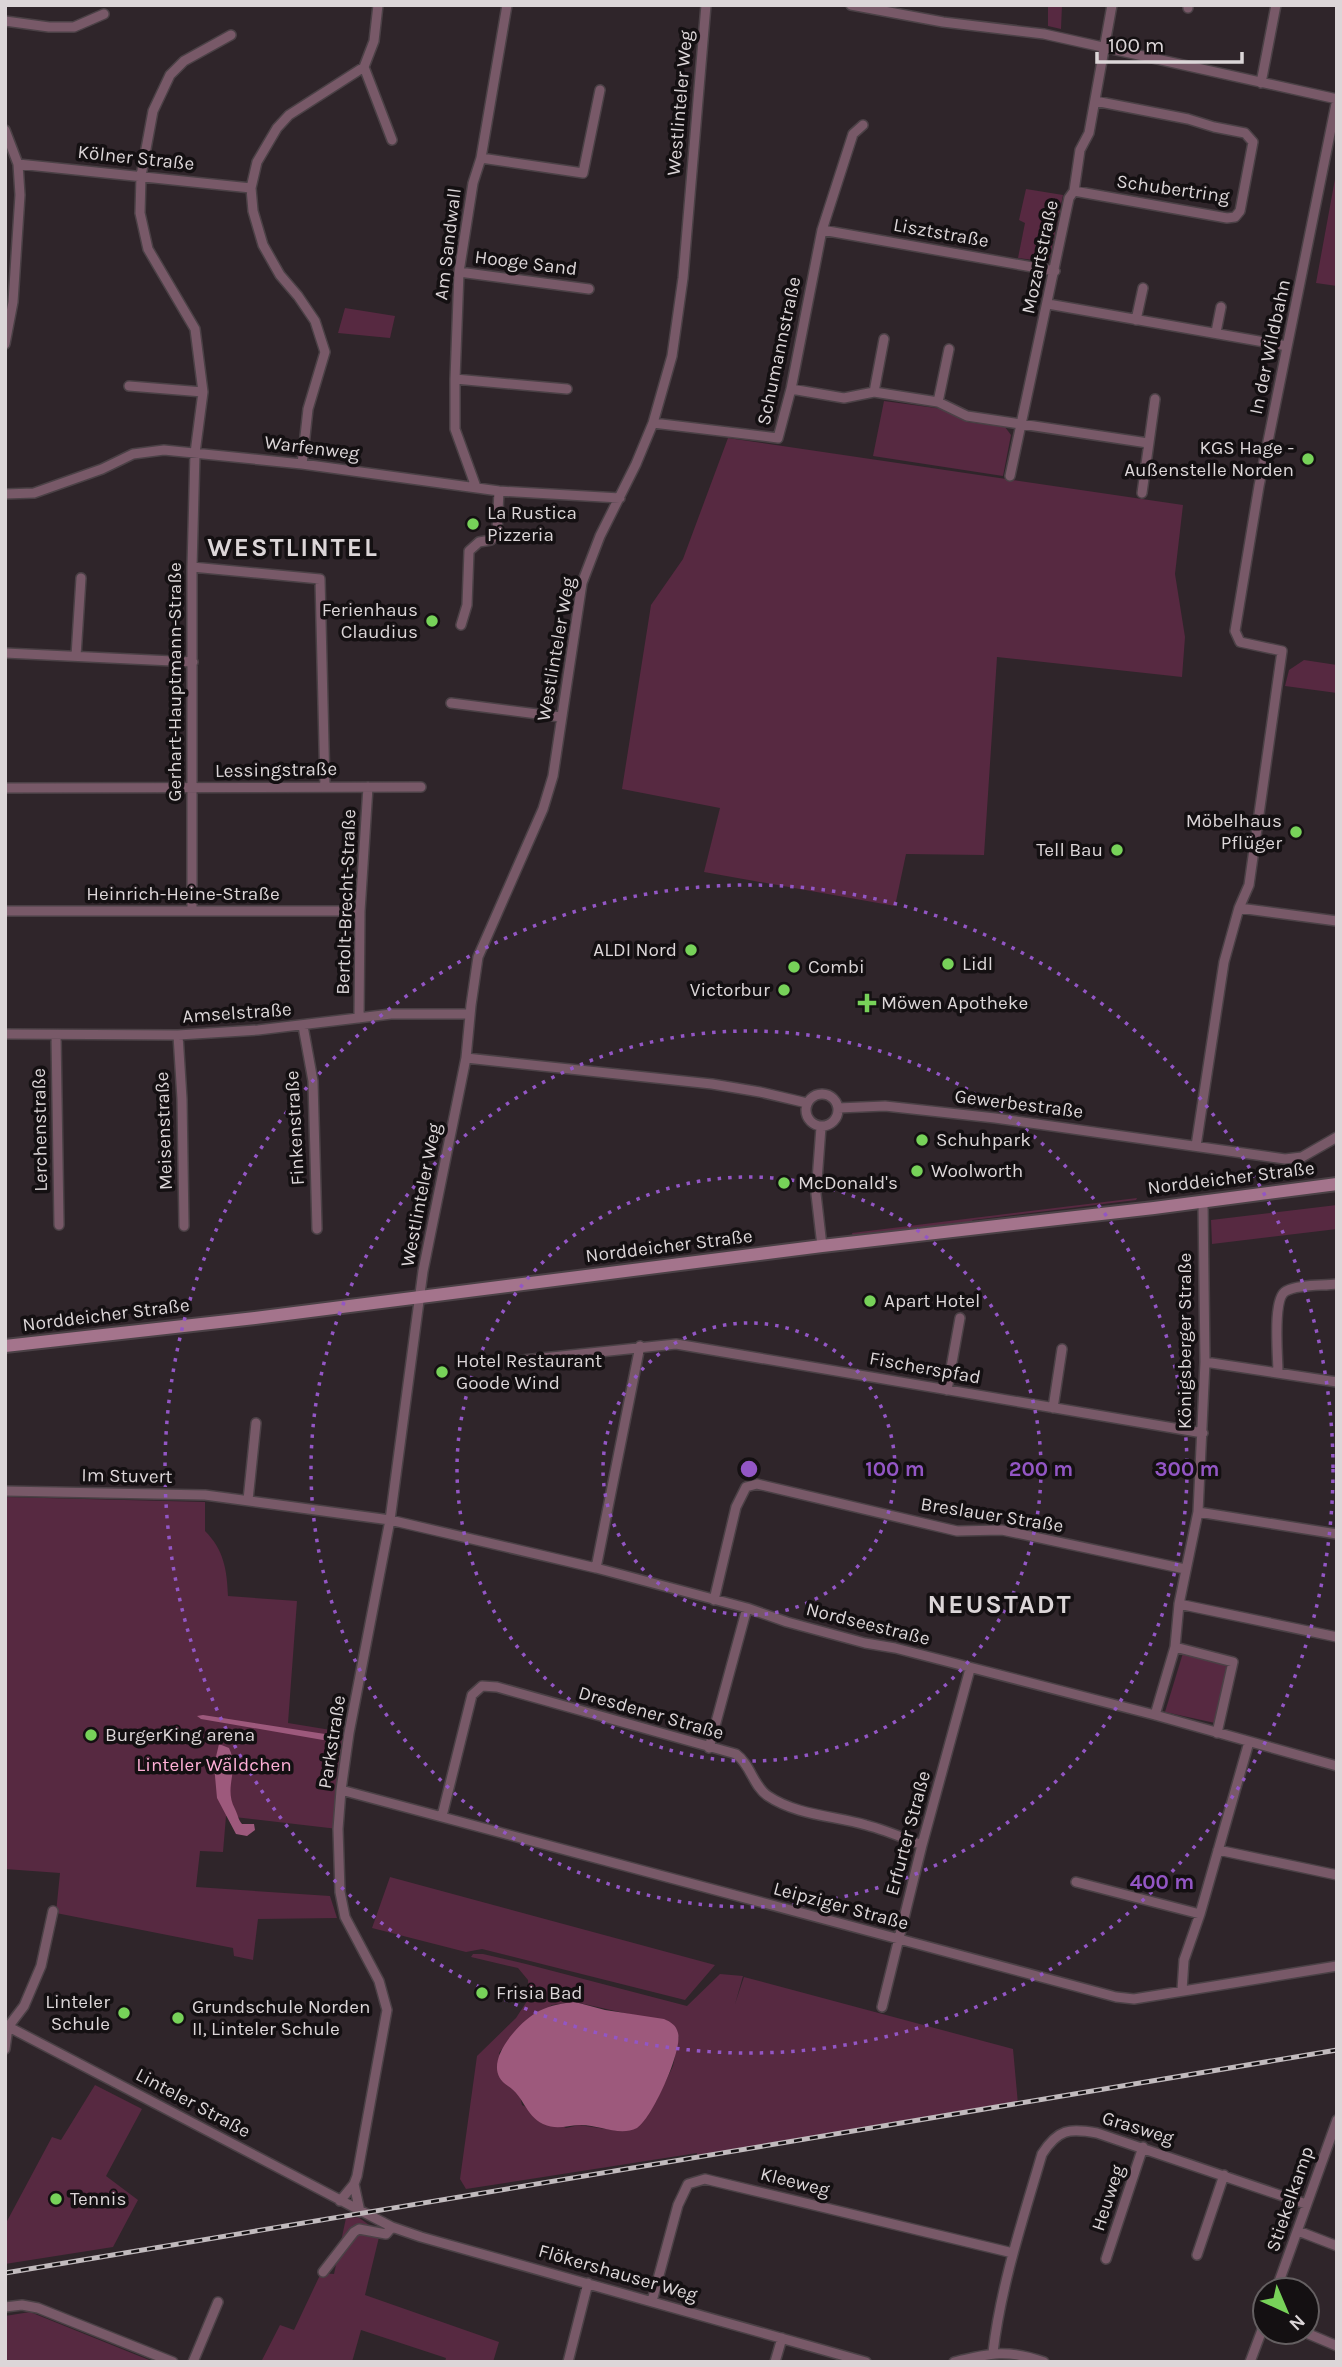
<svg xmlns="http://www.w3.org/2000/svg" width="1342" height="2367" viewBox="0 0 1342 2367" font-family="Karla,sans-serif">
<rect width="100%" height="100%" fill="#2f252a"/>
<path fill="#572941" fill-rule="evenodd" d="M1048 5H1062L1061 29 1048 26Z
M1337 168V286L1316 283Z
M1026 189 1063 195 1049 262 1018 258 1025 223 1019 220Z
M345 308 395 316 390 338 338 333Z
M884 401 943 409 967 422 1005 427 1011 435 1003 476 873 456Z
M728 438 1183 505 1175 574 1185 637 1182 677 997 657 984 855 906 854 895 906 704 872 720 808 622 789 651 605 683 559Z
M1304 660 1337 665V693L1285 686 1289 670Z
M1137 1198 1136 1200 973 1220 968 1224 853 1237 852 1233Z
M1337 1205V1229L1212 1244 1211 1220Z
M5 1497 205 1502V1531C224 1550 227 1570 228 1596L297 1601 288 1723 349 1733 338 1829 226 1816 223 1852 200 1851 196 1887 330 1896 337 1918 258 1919 253 1960 234 1956 233 1948 56 1913 60 1873 5 1869Z
M1183 1653 1230 1665 1215 1723 1165 1712Z
M390 1877 715 1965 685 2000 482 1949 466 1952 372 1928Z
M473 1954H483L526 1964 687 2006 720 1974 743 1976 735 2004 744 1977 1013 2049 1018 2104 697 2158V2153L466 2189 460 2179 477 2056 516 2018 529 1998 528 1980 518 1968 471 1957ZM575 2002 642 2017 679 2037 673 2066 656 2101 619 2131 579 2125 566 2128 522 2105 520 2096 512 2088 499 2053 513 2034 552 2005Z
M95 2085 142 2109 106 2176 138 2200 113 2247 5 2264 6 2223 52 2137 61 2140Z
M358 2217 380 2233 365 2295 499 2342 493 2362H445L446 2358 361 2330 352 2362H261L280 2325 294 2330 321 2273 334 2274 346 2218Z
M30 2312 154 2362H5V2316Z"/>
<path fill="#9d597c" d="M203 1715 325 1734 328 1738 323 1740 201 1719 197 1716Z
M219 1744 229 1748C240 1771 223 1787 235 1809 238 1815 238 1819 242 1824H254L255 1830 247 1836 236 1834 217 1798 214 1765Z
M575 2002 605 2010 664 2019C671 2022 676 2025 678 2033 683 2050 652 2119 637 2128 619 2137 598 2124 579 2125 566 2126 556 2130 543 2124 525 2115 524 2096 508 2086 477 2067 519 2021 539 2011 551 2005 563 2003 575 2002Z"/>
<g fill="none" stroke-linecap="round" stroke-linejoin="round">
<g stroke="#4b4146" stroke-width="12">
<path id="minor" d="M851 5 943 22 1044 34 1337 99 1259 486 1235 631 1240 642 1282 651 1249 885 1239 908 1224 962 1196 1146
M1188 8V5
M5 21 49 27H74L104 14
M364 67 392 140
M1261 83 1276 5
M5 130 18 164 20 195 13 302 5 344
M481 158 583 173 600 90
M18 164 251 188
M1074 191 1227 218 1235 217 1240 211 1253 142 1245 133 1214 127 1188 119 1095 101
M822 230 1055 271
M459 272 589 289
M1048 304 1287 346
M1136 320 1143 288
M1216 332 1221 307
M455 379 567 389
M129 386 203 392
M791 389 844 398 874 392 938 402 967 416 1148 443
M874 392 884 339
M938 402 949 349
M653 423 778 438 791 389 822 230 853 134 863 125
M302 464 308 409 325 352 315 321 298 296 280 275 263 245 253 211 251 188 257 162 277 128 289 115 364 67 374 41 378 5
M1010 476 1069 198 1074 191 1080 150 1089 133 1112 5
M476 487 455 429V379L459 272 473 183 481 158 507 5
M1142 493 1155 399
M5 494 34 493 102 469 133 454 164 450 302 464 499 491 620 498
M192 567 320 579 325 787
M461 625 467 605 469 551 479 542 491 540 497 531 499 491
M5 653 193 662
M76 656 81 578
M451 703 561 717
M5 788 421 787
M1239 908 1337 921
M5 911H360
M192 911V567L195 453 203 392 195 329 148 249 140 213 141 176 153 111 170 75 184 61 231 35
M359 1018 360 911 368 787
M303 1026 313 1081 317 1229
M5 1034 178 1035 258 1030 391 1014H470
M56 1035 59 1225
M178 1035 182 1099 184 1226
M466 1058 712 1084 760 1092 807 1103
M806 1110a16 16 0 1 1 32 0a16 16 0 1 1-32 0Z
M838 1108 885 1106 995 1118 1285 1159 1302 1157 1337 1137
M821 1127 816 1194 822 1246
M523 1360 676 1344 1203 1433
M1205 1362 1337 1382
M1278 1373C1278 1356 1272 1298 1286 1291 1300 1284 1322 1286 1337 1284
M947 1390 960 1318
M1053 1408 1062 1349
M5 1491 205 1495 390 1520 596 1568 747 1608 787 1622 865 1643 895 1648 1155 1715 1337 1766
M248 1500 256 1423
M1198 1512 1337 1534
M596 1568 640 1346
M714 1600 736 1507 746 1487 757 1484 957 1531 1002 1530 1185 1569
M1179 1604 1337 1637
M1175 1647 1233 1662 1217 1733
M1155 1715 1175 1647 1179 1604 1198 1512 1205 1362 1203 1202
M709 1748 747 1608
M341 1790 1116 1997 1134 1999 1337 1966
M442 1816 472 1695 482 1686 497 1687 736 1754C751 1765 753 1786 768 1796 796 1815 835 1816 866 1825 885 1830 904 1838 922 1845
M1218 1850 1337 1875
M1076 1882 1200 1914
M1182 1990 1184 1960 1200 1914 1249 1742
M882 2007 922 1845 970 1669
M5 2025 392 2227 421 2237 866 2362
M5 2049 8 2027 24 2006 41 1966 53 1911
M354 2184 360 2212
M340 2201 354 2184 357 2176 387 2010 379 1981 345 1917 340 1892 338 1829 341 1790 349 1733 390 1520 423 1271 466 1058 471 1005 478 957 543 809 553 776 582 583 600 536 636 464 653 423 672 356 683 278 706 5
M1298 2231 1337 2246
M1197 2255 1224 2175
M1106 2259 1143 2147
M323 2272 354 2232 359 2229 386 2234 392 2227
M1276 2290 1337 2120
M652 2301 678 2205 688 2184 705 2179 1013 2253
M5 2307 22 2305 38 2308 173 2362
M1304 2332 1337 2346
M993 2352C1001 2285 1023 2219 1042 2154 1058 2129 1069 2128 1097 2133L1306 2204
M193 2362 218 2302
M568 2362 588 2283
M775 2362 782 2338
M954 2362C990 2353 1008 2349 1044 2362
M1250 2362 1265 2322"/>
</g>
<g stroke="#4b4146" stroke-width="16">
<path id="secondary" d="M5 1346 255 1318 822 1246 1154 1208 1337 1184"/>
</g>
<use href="#minor" stroke="#785968" stroke-width="9"/>
<use href="#secondary" stroke="#a4748c" stroke-width="12"/>
<g stroke="#c1babd" stroke-width="5">
<path id="rail" d="M5 2273 1337 2050"/>
</g>
<use href="#rail" stroke="#141012" stroke-width="2.5" stroke-dasharray="8" stroke-linecap="butt"/>
</g>
<g fill="none" stroke="#9356c5" stroke-width="3.5" stroke-dasharray="3.5 7">
<circle cx="749" cy="1469" r="146"/>
<circle cx="749" cy="1469" r="292"/>
<circle cx="749" cy="1469" r="438"/>
<circle cx="749" cy="1469" r="584"/>
</g>
<g fill="#77d259" stroke="#141012" stroke-width="2.5">
<circle cx="1308" cy="459" r="7"/>
<circle cx="473" cy="524" r="7"/>
<circle cx="432" cy="621" r="7"/>
<circle cx="1296" cy="832" r="7"/>
<circle cx="1117" cy="850" r="7"/>
<circle cx="691" cy="950" r="7"/>
<circle cx="948" cy="964" r="7"/>
<circle cx="794" cy="967" r="7"/>
<circle cx="784" cy="990" r="7"/>
<path d="M863.5 992.5h7v7h7v7h-7v7h-7v-7h-7v-7h7z"/>
<circle cx="922" cy="1140" r="7"/>
<circle cx="917" cy="1171" r="7"/>
<circle cx="784" cy="1183" r="7"/>
<circle cx="870" cy="1301" r="7"/>
<circle cx="442" cy="1372" r="7"/>
<circle cx="91" cy="1735" r="7"/>
<circle cx="482" cy="1993" r="7"/>
<circle cx="124" cy="2013" r="7"/>
<circle cx="178" cy="2018" r="7"/>
<circle cx="56" cy="2199" r="7"/>
</g>
<g text-anchor="middle" dominant-baseline="central" stroke-width="7" stroke-linejoin="round" paint-order="stroke">
<g font-size="19" fill="#dcd6d8" stroke="#141012">
<text transform="translate(680 103) rotate(-85)">Westlinteler Weg</text>
<text transform="translate(136 158) rotate(6)">Kölner Straße</text>
<text transform="translate(1173 189) rotate(8)">Schubertring</text>
<text transform="translate(941 233) rotate(10)">Lisztstraße</text>
<text transform="translate(448 244) rotate(-83)">Am Sandwall</text>
<text transform="translate(1040 257) rotate(-78)">Mozartstraße</text>
<text transform="translate(526 263) rotate(7)">Hooge Sand</text>
<text transform="translate(1270 347) rotate(-78)">In der Wildbahn</text>
<text transform="translate(779 351) rotate(-78)">Schumannstraße</text>
<text transform="translate(312 448) rotate(7)">Warfenweg</text>
<text transform="translate(556 649) rotate(-80)">Westlinteler Weg</text>
<text transform="translate(175 682) rotate(-90)">Gerhart-Hauptmann-Straße</text>
<text transform="translate(276 770) rotate(-1)">Lessingstraße</text>
<text x="183" y="894">Heinrich-Heine-Straße</text>
<text transform="translate(346 902) rotate(-88)">Bertolt-Brecht-Straße</text>
<text transform="translate(237 1013) rotate(-4)">Amselstraße</text>
<text transform="translate(1019 1104) rotate(7)">Gewerbestraße</text>
<text transform="translate(295 1128) rotate(-93)">Finkenstraße</text>
<text transform="translate(40 1130) rotate(-91)">Lerchenstraße</text>
<text transform="translate(164 1131) rotate(-92)">Meisenstraße</text>
<text transform="translate(1231 1178) rotate(-7)">Norddeicher Straße</text>
<text transform="translate(421 1195) rotate(-79)">Westlinteler Weg</text>
<text transform="translate(669 1246) rotate(-7)">Norddeicher Straße</text>
<text transform="translate(106 1315) rotate(-7)">Norddeicher Straße</text>
<text transform="translate(1185 1341) rotate(-90)">Königsberger Straße</text>
<text transform="translate(925 1368) rotate(10)">Fischerspfad</text>
<text transform="translate(127 1476) rotate(1)">Im Stuvert</text>
<text transform="translate(992 1515) rotate(9)">Breslauer Straße</text>
<text transform="translate(868 1624) rotate(14)">Nordseestraße</text>
<text transform="translate(651 1713) rotate(16)">Dresdener Straße</text>
<text transform="translate(332 1742) rotate(-81)">Parkstraße</text>
<text transform="translate(908 1833) rotate(-75)">Erfurter Straße</text>
<text transform="translate(841 1906) rotate(15)">Leipziger Straße</text>
<text transform="translate(193 2103) rotate(28)">Linteler Straße</text>
<text transform="translate(1138 2128) rotate(17)">Grasweg</text>
<text transform="translate(795 2182) rotate(14)">Kleeweg</text>
<text transform="translate(1108 2198) rotate(-72)">Heuweg</text>
<text transform="translate(1290 2199) rotate(-71)">Stiekelkamp</text>
<text transform="translate(618 2273) rotate(16)">Flökershauser Weg</text>
</g>
<g font-size="19" fill="#dcd6d8" stroke="#141012" text-anchor="start">
<text x="1294" y="448" text-anchor="end">KGS Hage -<tspan x="1294" dy="22">Außenstelle Norden</tspan></text>
<text x="487" y="513">La Rustica<tspan x="487" dy="22">Pizzeria</tspan></text>
<text x="418" y="610" text-anchor="end">Ferienhaus<tspan x="418" dy="22">Claudius</tspan></text>
<text x="1282" y="821" text-anchor="end">Möbelhaus<tspan x="1282" dy="22">Pflüger</tspan></text>
<text x="1103" y="850" text-anchor="end">Tell Bau</text>
<text x="677" y="950" text-anchor="end">ALDI Nord</text>
<text x="962" y="964">Lidl</text>
<text x="808" y="967">Combi</text>
<text x="770" y="990" text-anchor="end">Victorbur</text>
<text x="881" y="1003">Möwen Apotheke</text>
<text x="936" y="1140">Schuhpark</text>
<text x="931" y="1171">Woolworth</text>
<text x="798" y="1183">McDonald's</text>
<text x="884" y="1301">Apart Hotel</text>
<text x="456" y="1361">Hotel Restaurant<tspan x="456" dy="22">Goode Wind</tspan></text>
<text x="105" y="1735">BurgerKing arena</text>
<text x="496" y="1993">Frisia Bad</text>
<text x="110" y="2002" text-anchor="end">Linteler<tspan x="110" dy="22">Schule</tspan></text>
<text x="192" y="2007">Grundschule Norden<tspan x="192" dy="22">II, Linteler Schule</tspan></text>
<text x="70" y="2199">Tennis</text>
</g>
<g font-size="19" fill="#feafd6" stroke="#141012">
<text x="214" y="1765">Linteler Wäldchen</text>
</g>
<g font-size="26" font-weight="bold" letter-spacing="2" fill="#dcd6d8" stroke="#141012">
<text x="293" y="547">WESTLINTEL</text>
<text x="1000" y="1604">NEUSTADT</text>
</g>
</g>
<circle cx="749" cy="1469" r="10" fill="#9356c5" stroke="#141012" stroke-width="3.5"/>
<g font-size="21" text-anchor="middle" font-weight="bold" fill="#9356c5" stroke="#141012" stroke-width="7" stroke-linejoin="round" paint-order="stroke">
<text x="895" y="1476">100 m</text>
<text x="1041" y="1476">200 m</text>
<text x="1187" y="1476">300 m</text>
<text x="1162" y="1889">400 m</text>
</g>
<rect width="1342" height="2367" fill="none" stroke="#dcd6d8" stroke-width="14"/>
<g transform="translate(1286 2311) rotate(136)"><circle r="33" fill="#141012" stroke="#645f61" stroke-width="2"/>
<path d="M0-5L12 26L0 18L-12 26Z" fill="#77d259"/>
<text y="-10" font-size="19" font-weight="bold" text-anchor="middle" fill="#dcd6d8">N</text>
</g>
<path d="M1097 52v10h145v-10" fill="none" stroke="#dcd6d8" stroke-width="3.5"/>
<text x="1108" y="52" font-size="21" fill="#dcd6d8" stroke="#141012" stroke-width="5" paint-order="stroke">100 m</text>
</svg>
